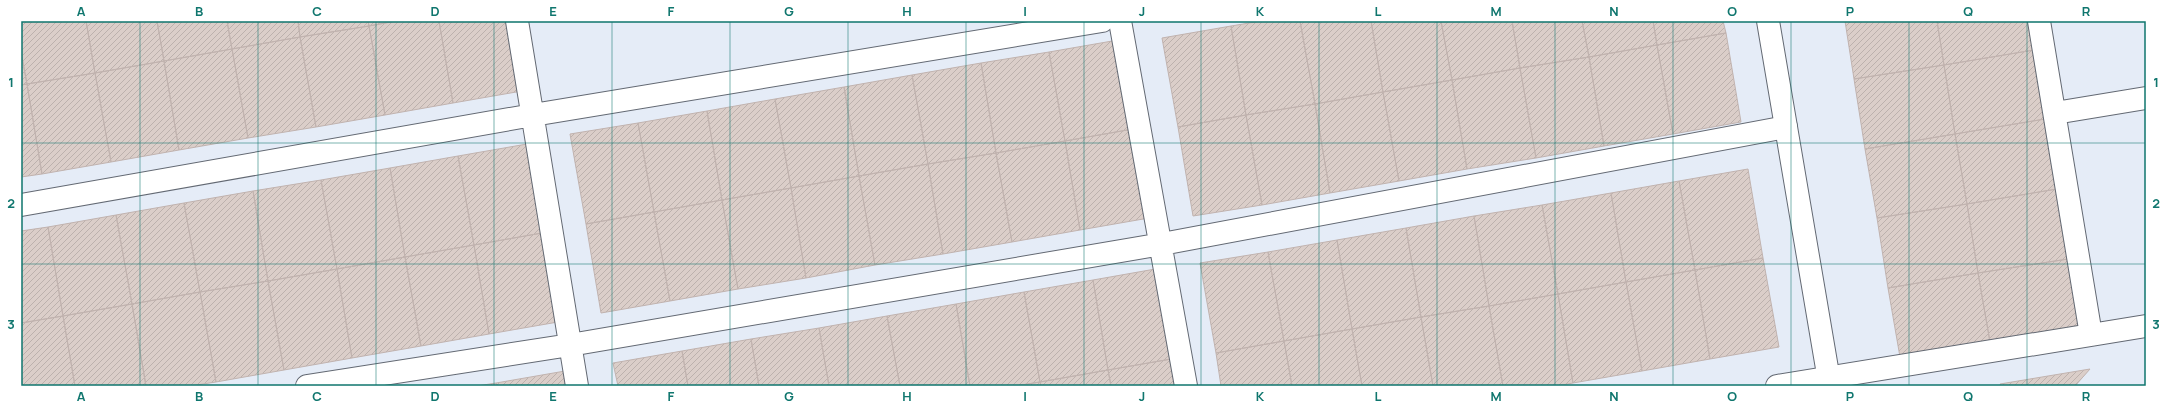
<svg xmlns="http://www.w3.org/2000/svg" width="2167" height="407" viewBox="0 0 2167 407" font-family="Manrope,sans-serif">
<defs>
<pattern id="building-hatch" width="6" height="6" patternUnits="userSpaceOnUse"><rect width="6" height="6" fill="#dbcec9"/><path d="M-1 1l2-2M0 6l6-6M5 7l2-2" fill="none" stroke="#bcb1ad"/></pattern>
</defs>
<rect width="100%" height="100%" fill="#e5ecf7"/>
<path fill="url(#building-hatch)" stroke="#c1b3af" d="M21 21H86L95 73 27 84 21 52Z
M86 21H157L164 61 95 73Z
M157 21H227L232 49 164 61Z
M227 21H298L300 37 232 49Z
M298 21H368L369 26 300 37Z
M368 21H396L369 26Z
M396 21H439L453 103 385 115 369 26Z
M439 21H509L522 91 453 103Z
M1261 21H1300L1315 104 1246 115 1231 26Z
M1300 21H1371L1383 92 1315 104Z
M1371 21H1441L1452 80 1383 92Z
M1441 21H1512L1520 68 1452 80Z
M1512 21H1582L1589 57 1520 68Z
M1582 21H1653L1657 45 1589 57Z
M1653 21H1723L1726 33 1657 45Z
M1845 21H1937L1944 65 1854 79Z
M1937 21H2029L2034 50 1944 65Z
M369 26 385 115 316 127 300 37Z
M1231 26 1246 115 1178 127 1162 38Z
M1726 33 1741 122 1673 134 1657 45Z
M300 37 316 127 248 138 232 49Z
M1118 40 1133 129 1065 141 1049 52Z
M1657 45 1673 134 1604 146 1589 57Z
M232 49 248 138 179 150 164 61Z
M2034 50 2045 119 1955 134 1944 65Z
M21 52 27 84 21 85Z
M1049 52 1065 141 996 153 981 63Z
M1589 57 1604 146 1536 158 1520 68Z
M164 61 179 150 111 162 95 73Z
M981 63 996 153 928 164 912 75Z
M1944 65 1955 134 1865 149 1854 79Z
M1520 68 1536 158 1467 169 1452 80Z
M95 73 111 162 42 174 27 84Z
M912 75 928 164 859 176 844 87Z
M1452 80 1467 169 1399 181 1383 92Z
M27 84 42 174 21 177V85Z
M844 87 859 176 791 188 775 99Z
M1383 92 1399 181 1330 193 1315 104Z
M775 99 791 188 722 200 707 111Z
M1315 104 1330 193 1262 205 1246 115Z
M707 111 722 200 654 212 638 123Z
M1246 115 1262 205 1193 216 1178 127Z
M2045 119 2057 189 1967 204 1955 134Z
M638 123 654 212 586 224 570 134Z
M1133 129 1149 218 1080 230 1065 141Z
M1955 134 1967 204 1877 218 1865 149Z
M1065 141 1080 230 1012 242 996 153Z
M527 144 542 233 474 245 458 156Z
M996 153 1012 242 943 254 928 164Z
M458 156 474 245 405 257 390 168Z
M928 164 943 254 875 265 859 176Z
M390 168 405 257 337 269 321 180Z
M1748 169 1763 258 1695 270 1679 181Z
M859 176 875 265 806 278 791 188Z
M321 180 337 269 268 281 253 191Z
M1679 181 1695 270 1626 282 1611 193Z
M791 188 806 278 738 289 722 200Z
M2057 189 2068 259 1978 273 1967 204Z
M253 191 268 281 200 292 184 203Z
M1611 193 1626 282 1558 294 1542 205Z
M722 200 738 289 670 301 654 212Z
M184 203 200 292 132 304 116 215Z
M1967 204 1978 273 1888 288 1877 218Z
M1542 205 1558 294 1489 306 1474 216Z
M654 212 670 301 601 313 586 224Z
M116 215 132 304 63 316 48 227Z
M1474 216 1489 306 1421 317 1406 228Z
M48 227 63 316 21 323V231Z
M1406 228 1421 317 1352 329 1337 240Z
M542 233 558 322 489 334 474 245Z
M1337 240 1352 329 1284 341 1268 252Z
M474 245 489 334 421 346 405 257Z
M1268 252 1284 341 1216 353 1200 263Z
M405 257 421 346 352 358 337 269Z
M1763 258 1779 347 1710 359 1695 270Z
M2068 259 2080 328 1990 342 1978 273Z
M1161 268 1177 358 1108 370 1093 280Z
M337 269 352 358 284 370 268 281Z
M1695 270 1710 359 1642 371 1626 282Z
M1978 273 1990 342 1900 357 1888 288Z
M1093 280 1108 370 1040 382 1024 292Z
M268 281 284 370 216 382 200 292Z
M1626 282 1642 371 1573 383 1558 294Z
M200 292 216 382 190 386H146L132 304Z
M1024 292 1040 382 1015 386H970L956 304Z
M1558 294 1573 383 1557 386H1503L1489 306Z
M132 304 146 386H75L63 316Z
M956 304 970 386H900L887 316Z
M1489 306 1503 386H1433L1421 317Z
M63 316 75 386H21V323Z
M887 316 900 386H829L819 328Z
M1421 317 1433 386H1362L1352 329Z
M819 328 829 386H759L751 339Z
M1352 329 1362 386H1292L1284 341Z
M751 339 759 386H688L682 351Z
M1284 341 1292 386H1221L1216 353Z
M682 351 688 386H618L613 363Z
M1177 358 1182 386H1111L1108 370Z
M2090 369 2075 386H2001L2000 384Z
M1108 370 1111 386H1041L1040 382Z
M565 371 567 386H497L496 383Z
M1040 382 1041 386H1015Z
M496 383 497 386H477Z"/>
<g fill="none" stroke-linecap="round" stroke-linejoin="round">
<g stroke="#636973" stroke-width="24">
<path id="minor" d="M517 21 577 386
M1120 21 1186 386
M2039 21 2091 335
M2055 113 2146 98
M21 205 533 115 1102 21
M307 386 570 345 1162 244 1786 127
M1777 386 2146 326"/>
</g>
<g stroke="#636973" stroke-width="24">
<path id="tertiary" d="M1768 21 1830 386"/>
</g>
<use href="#minor" stroke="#fff" stroke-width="22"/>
<use href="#tertiary" stroke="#fff" stroke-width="22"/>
</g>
<path fill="none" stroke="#0f766e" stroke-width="1" stroke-opacity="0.55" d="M140 21V386M258 21V386M376 21V386M494 21V386M612 21V386M730 21V386M848 21V386M966 21V386M1084 21V386M1201 21V386M1319 21V386M1437 21V386M1555 21V386M1673 21V386M1791 21V386M1909 21V386M2027 21V386M21 143H2146M21 264H2146"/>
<rect width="2167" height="407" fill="none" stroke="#ffffff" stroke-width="44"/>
<rect x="22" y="22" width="2123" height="363" fill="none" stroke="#0f766e" stroke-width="1.5"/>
<g font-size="13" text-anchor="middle" font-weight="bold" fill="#0f766e">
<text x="81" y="16">A</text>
<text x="199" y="16">B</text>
<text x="317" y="16">C</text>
<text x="435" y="16">D</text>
<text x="553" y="16">E</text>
<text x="671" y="16">F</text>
<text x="789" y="16">G</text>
<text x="907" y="16">H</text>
<text x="1025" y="16">I</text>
<text x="1142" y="16">J</text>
<text x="1260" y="16">K</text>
<text x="1378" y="16">L</text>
<text x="1496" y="16">M</text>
<text x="1614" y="16">N</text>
<text x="1732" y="16">O</text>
<text x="1850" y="16">P</text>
<text x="1968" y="16">Q</text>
<text x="2086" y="16">R</text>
<text x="11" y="87">1</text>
<text x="2156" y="87">1</text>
<text x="11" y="208">2</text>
<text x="2156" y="208">2</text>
<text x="11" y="329">3</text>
<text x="2156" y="329">3</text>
<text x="81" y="401">A</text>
<text x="199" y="401">B</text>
<text x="317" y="401">C</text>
<text x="435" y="401">D</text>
<text x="553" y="401">E</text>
<text x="671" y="401">F</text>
<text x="789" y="401">G</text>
<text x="907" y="401">H</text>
<text x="1025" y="401">I</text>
<text x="1142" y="401">J</text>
<text x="1260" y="401">K</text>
<text x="1378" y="401">L</text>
<text x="1496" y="401">M</text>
<text x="1614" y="401">N</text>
<text x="1732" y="401">O</text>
<text x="1850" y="401">P</text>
<text x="1968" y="401">Q</text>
<text x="2086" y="401">R</text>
</g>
</svg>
